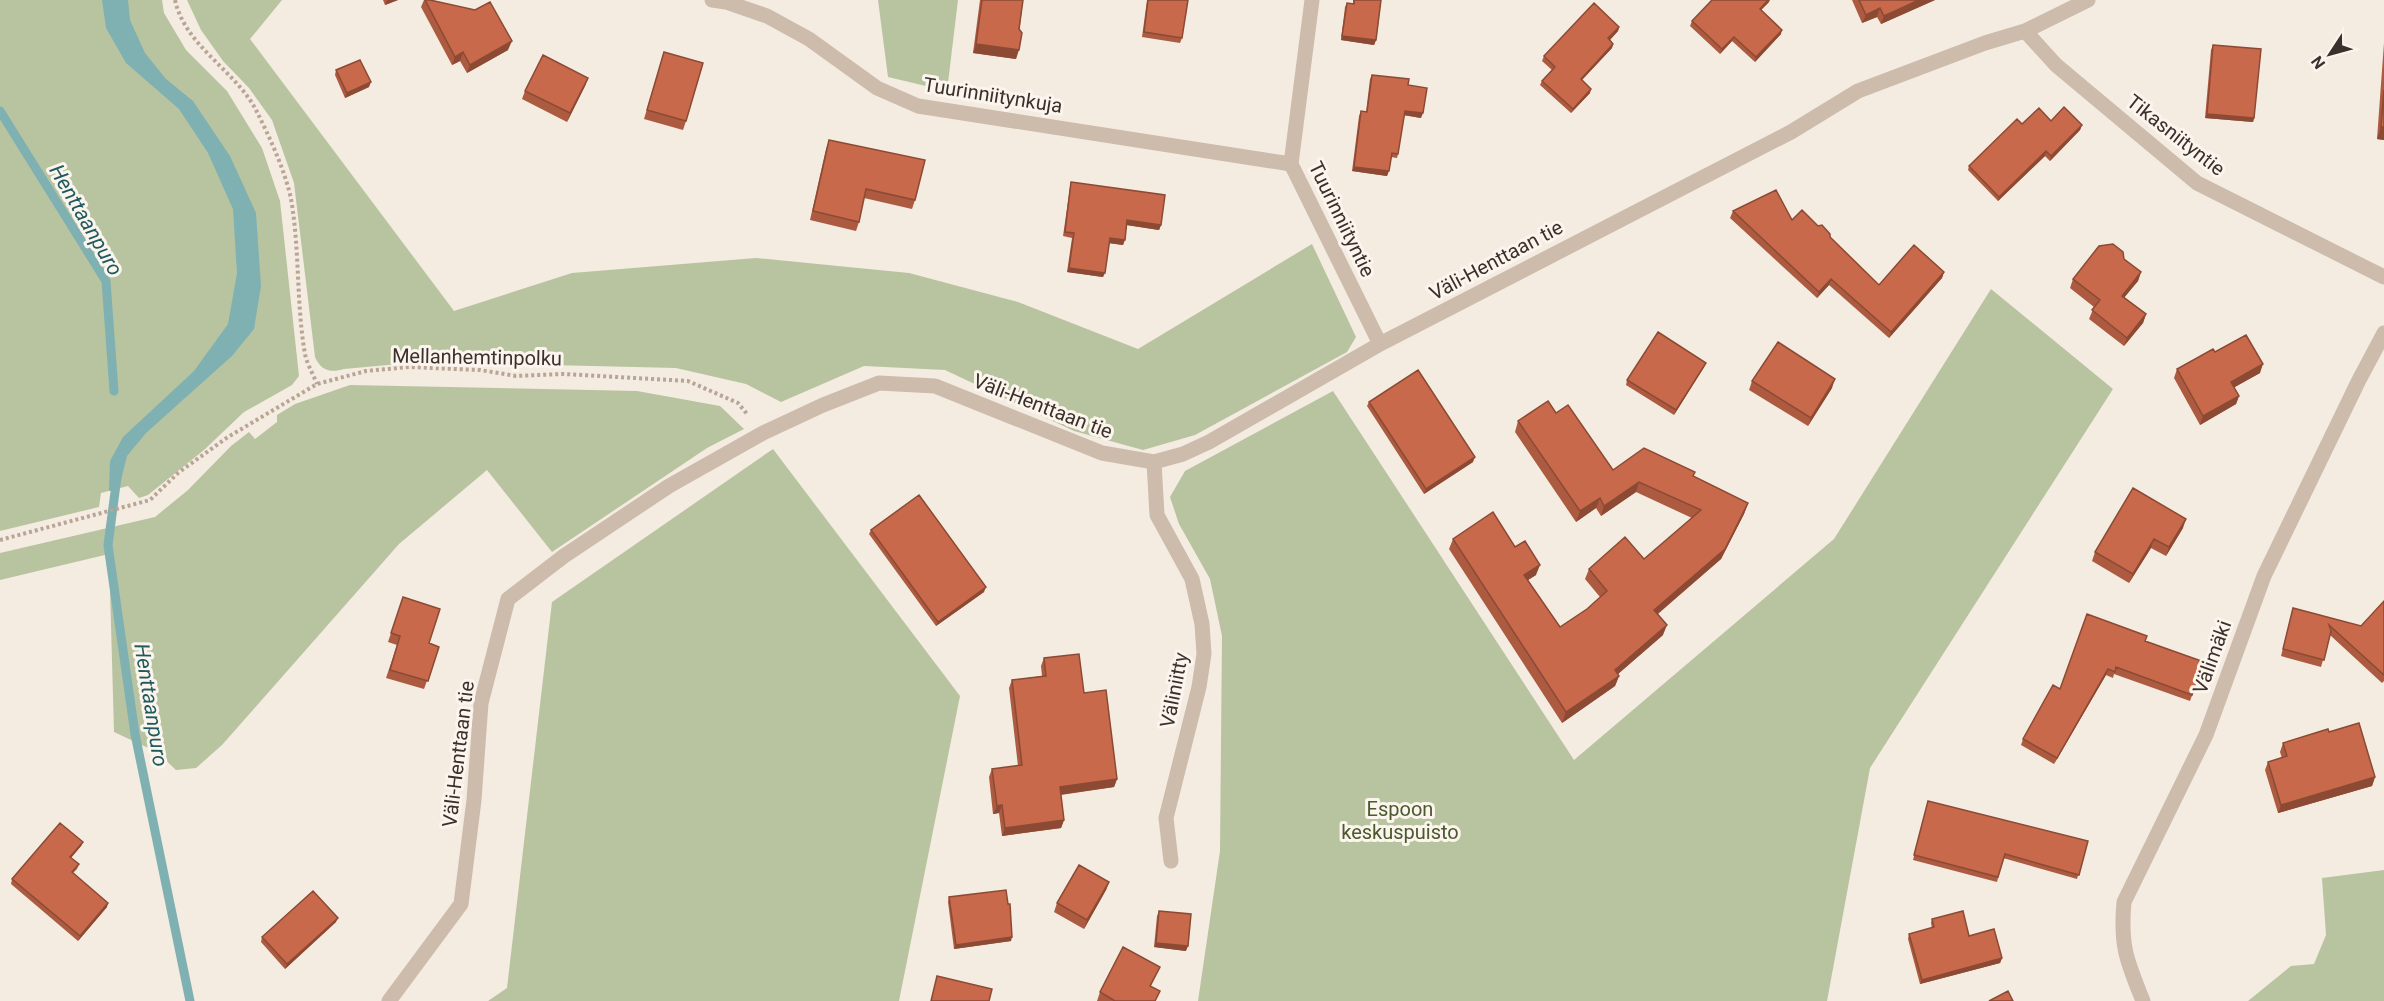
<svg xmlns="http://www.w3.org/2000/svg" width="2384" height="1001" viewBox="0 0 2384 1001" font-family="Roboto,sans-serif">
<rect width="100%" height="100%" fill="#f4ebe1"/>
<path fill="#b8c4a0" d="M0 0H162L164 13 186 50 227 91 262 148 280 201 299 376 292 385 244 412 204 450 148 495 139 498 128 486 101 493 99 507 0 531Z
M187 0H282L250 39 454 311 572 273 756 258 909 273 1018 302 1138 349 1312 244 1356 337 1347 352 1195 435 1143 450 1074 431 945 370 864 366 781 402 746 384 676 368 420 362 344 369C331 373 321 371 315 357L294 183 272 120 249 88 223 61 201 30Z
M878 0H958L947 91 888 77Z
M1991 289 2113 389 1870 768 1827 1001H1198L1220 851 1222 636 1210 579 1179 524 1170 497 1185 471 1333 391 1574 760 1834 539Z
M350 385 637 391 720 406 744 429 707 448 552 552 487 470 399 544 222 745 196 768 176 770 157 752 114 732 109 554 0 580V553L155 517 188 490 231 446 249 432 255 439 277 422V415L295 404Z
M773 449 960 696 899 1001H488L507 988 552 602Z
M2384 870V1001H2248L2291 966 2314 964 2326 935 2322 878Z"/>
<path fill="#7fb0b2" d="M102 0H128L130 20 145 53 166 79 193 101 230 156 256 213 261 286 254 329 232 356 146 433 127 456 119 488 109 491 110 461 123 437 194 371 228 324 237 273 233 209 208 153 179 109 126 63 106 28Z"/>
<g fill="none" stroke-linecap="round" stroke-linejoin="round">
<path stroke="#7fb0b2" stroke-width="9" d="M0 111 106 281 114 391
M117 477 108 545 135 734 190 1001"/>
<path stroke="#b9a596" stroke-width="4" stroke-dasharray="3 3" stroke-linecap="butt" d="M175 0C185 46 235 70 256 110 269 136 285 170 291 199 300 250 296 303 305 354 307 364 313 374 317 384
M0 540 150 500 178 473 228 437 317 384 366 371 409 367 480 370 516 376 564 374 688 381 738 403 747 414"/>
<path stroke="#cdbbac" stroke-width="15" d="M712 0 726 2 767 16 809 39 877 88 918 106 1291 164
M1312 0 1291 164 1380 344
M2025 31 2056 65 2197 183 2384 277
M1154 462 1157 515 1192 579 1202 624 1204 654 1199 687 1166 818 1171 861
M389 1001 461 904 474 800 481 703 508 599 564 556 669 486 763 433 823 405 879 383 935 386 1102 453 1154 462 1183 454 1209 442 1380 344 1791 132 1858 91 1985 43 2025 31 2088 0
M2143 1001C2127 961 2120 947 2124 902L2206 735 2264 576 2359 380 2384 333"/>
</g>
<path fill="#ac5a40" d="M383 0H398L385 5Z
M424 0H430L508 50 467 73 460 61 452 65 421 7Z
M980 0H1023L1016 59 973 53Z
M1147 0H1188L1182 38 1180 43 1142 37Z
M1353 0H1381L1376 40 1374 45 1341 40 1345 7 1347 3 1353 4Z
M1852 0H1935L1881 24 1877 17 1862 23Z
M1769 2 1761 10 1781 34 1755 62 1732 41 1720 54 1690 26 1692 21Z
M1619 27 1618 31 1610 40 1613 44 1612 48 1582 80 1590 93 1571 113 1540 85 1542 81 1552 70 1542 61 1544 56Z
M2384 43V140L2377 139Z
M2213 45 2254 118 2253 122 2205 118 2211 50Z
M664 52 686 121 683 130 644 119Z
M336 70 369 87 345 98 335 75Z
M1372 75 1408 85 1421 118 1404 115 1398 154 1397 158 1391 157 1387 176 1352 171 1359 116 1361 111 1366 112 1370 79Z
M588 78 585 86 567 122 522 99 525 91Z
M2051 121 2082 125 2080 130 2050 161 2045 156 1998 201 1968 170 1969 166 2022 124Z
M829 140 915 200 912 209 864 198 859 222 856 231 810 220 826 149Z
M1071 182 1161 225 1159 230 1127 225 1123 245 1109 243 1103 277 1067 272 1072 238 1063 236 1070 187Z
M1733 211 1792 220 1830 237 1879 285 1944 272 1942 278 1889 338 1829 285 1817 298 1730 218Z
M2124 259 2141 272 2138 281 2124 297 2146 314 2143 323 2124 346 2089 319 2094 307 2070 288 2073 279Z
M2215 352 2260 373 2234 387 2239 396 2236 404 2200 425 2174 378 2177 369Z
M1704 367 1674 415 1626 385 1627 380Z
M1752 381 1832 388 1808 426 1749 390Z
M1369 402 1473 462 1424 494 1367 406Z
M1556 413 1613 470 1693 476 1748 503 1744 514 1721 559 1658 614 1663 635 1618 674 1619 676 1615 686 1562 723 1449 549 1453 539 1515 547 1536 575 1528 580 1560 627 1587 609 1600 597 1585 579 1589 569 1644 559 1692 518 1636 492 1601 516 1596 508 1576 522 1515 432 1518 421Z
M2183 528 2166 556 2151 548 2129 583 2092 561 2095 552Z
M871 530 984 592 936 626 869 534Z
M403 597 429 643 439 647 424 689 386 678 397 645 388 642Z
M2384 601V681L2382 683 2330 635 2321 667 2281 656 2293 608 2361 626Z
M2145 641 2204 662 2190 701 2114 674 2113 678 2106 675 2054 764 2021 745 2023 739 2060 689Z
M1044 658 1084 693 1117 779 1114 787 1061 795 1064 820 1061 828 1002 836 999 813 993 814 989 777 992 769 1018 766 1009 688 1012 680 1042 676 1041 666Z
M2329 732 2375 777 2372 786 2278 813 2265 770 2268 762 2282 758 2280 752 2283 743Z
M1927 806 2088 841 2077 879 2003 858 1997 882 1913 860Z
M83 842 81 846 71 858 79 864 77 869 73 873 107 907 78 941 11 884 12 879Z
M1109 882 1106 890 1084 929 1054 912 1057 903Z
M949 897 1011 941 954 949 948 902Z
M1159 911 1186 951 1154 947 1157 916Z
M1932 919 1969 936 2002 958 2000 963 1920 984 1908 939 1909 934 1932 928 1931 923Z
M336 922 285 969 261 942 262 937Z
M1160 967 1151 986 1156 1001H1097L1100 992Z"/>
<path fill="#8c4a34" d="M387 0H398L385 5Z
M1768 0H1770L1769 2 1758 13 1760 9Z
M1919 0H1935L1881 24 1884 16Z
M1880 8 1877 17 1862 23 1866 15Z
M1619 27 1618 31 1607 43 1608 38Z
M1782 30 1781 34 1755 62 1756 57Z
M1342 36 1376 40 1374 45 1341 40Z
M1734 37 1732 41 1720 54 1722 49Z
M512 41 508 50 467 73 470 65Z
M976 44 1019 50 1016 59 973 53Z
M1613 44 1612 48 1579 83 1581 79Z
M463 52 460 61 452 65 455 57Z
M588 78 585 86 567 122 570 113Z
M371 82 369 87 345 98 347 93Z
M1591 89 1590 93 1571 113 1573 109Z
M1405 111 1423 113 1421 118 1403 115Z
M2207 114 2254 118 2253 122 2205 118Z
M2082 125 2080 130 2050 161 2051 156Z
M2381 127H2384V140L2377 139Z
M2046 151 2045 156 1998 201 1999 197Z
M1354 167 1389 171 1387 176 1352 171Z
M1127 220 1161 225 1159 230 1126 225Z
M1110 238 1125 240 1123 245 1108 243Z
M1069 268 1105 273 1103 277 1067 272Z
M1944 272 1942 278 1889 338 1891 332Z
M2141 272 2138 281 2119 304 2122 296Z
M1831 279 1829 285 1817 298 1819 292Z
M2146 314 2143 323 2124 346 2127 338Z
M1706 363 1704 367 1674 415 1676 410Z
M2263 364 2260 373 2228 391 2231 382Z
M1835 379 1832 388 1808 426 1811 418Z
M2239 396 2236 404 2200 425 2203 416Z
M1475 457 1473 462 1424 494 1426 489Z
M1639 482 1636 492 1601 516 1604 506Z
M1600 498 1596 508 1576 522 1580 511Z
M1748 503 1744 514 1721 559 1650 620 1654 610Z
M2186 519 2183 528 2166 556 2169 547Z
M2154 539 2151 548 2129 583 2133 574Z
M1540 565 1536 575 1520 585 1524 575Z
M986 587 984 592 936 626 938 622Z
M1667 625 1663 635 1611 680 1615 670Z
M2108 669 2106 675 2054 764 2057 758Z
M1619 676 1615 686 1562 723 1566 712Z
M2375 777 2372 786 2278 813 2281 805Z
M1117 779 1114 787 1057 795 1060 787Z
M1002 805 999 813 993 814 997 806Z
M1064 820 1061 828 1002 836 1005 828Z
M83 842 81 846 68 861 70 857Z
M1109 882 1106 890 1084 929 1087 920Z
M108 903 107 907 78 941 80 936Z
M338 918 336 922 285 969 287 964Z
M1012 937 1011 941 954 949 956 945Z
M1156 943 1188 946 1186 951 1154 947Z
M2002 958 2000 963 1920 984 1922 980Z"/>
<path fill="#c8694b" stroke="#8c4a34" stroke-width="1.5" d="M425 0H430L475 10 490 2 512 41 470 65 463 52 455 57Z
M982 0H1023L1019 29 1022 33 1019 50 976 44Z
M1148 0H1188L1182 38 1144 32Z
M1354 0H1381L1376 40 1342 36 1347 3 1354 4Z
M1712 0H1768L1760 9 1782 30 1756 57 1734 37 1722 49 1692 21Z
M1859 0H1919L1884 16 1880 8 1866 15Z
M1594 3 1619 27 1608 38 1613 44 1581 79 1591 89 1573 109 1542 81 1555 67 1544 56Z
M2213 45 2261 49 2254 118 2207 114Z
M664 52 703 63 686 121 647 110Z
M543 55 588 78 570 113 525 91Z
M360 60 371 82 347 93 336 70Z
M1372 75 1409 79 1408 85 1427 88 1423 113 1405 111 1398 154 1392 153 1389 171 1354 167 1361 111 1367 112Z
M2384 90V127H2381Z
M2064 107 2082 125 2051 156 2046 151 1999 197 1969 166 2017 119 2022 124 2039 108 2051 121Z
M829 140 925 160 915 200 866 189 859 222 813 211Z
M1071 182 1165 195 1161 225 1127 220 1125 240 1110 238 1105 273 1069 268 1074 233 1065 232Z
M1776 190 1792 220 1802 210 1818 226 1822 225 1830 234V237L1879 285 1914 245 1944 272 1891 332 1831 279 1819 292 1733 211Z
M2113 244 2123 252 2124 259 2141 272 2122 296 2146 314 2127 338 2092 310 2100 300 2073 279 2099 246Z
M1658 332 1706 363 1676 410 1627 380Z
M2246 335 2263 364 2231 382 2239 396 2203 416 2177 369 2213 349 2215 352Z
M1778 342 1835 379 1811 418 1752 381Z
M1418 370 1475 457 1426 489 1369 402Z
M1548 401 1556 413 1568 405 1613 470 1644 448 1695 472 1693 476 1748 503 1725 549 1654 610 1667 625 1615 670 1619 676 1566 712 1453 539 1493 512 1515 547 1525 541 1540 565 1524 575 1560 627 1587 609 1607 591 1589 569 1625 537 1644 559 1701 510 1639 482 1604 506 1600 498 1580 511 1518 421Z
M2133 488 2186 519 2169 547 2154 539 2133 574 2095 552Z
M919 495 986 587 938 622 871 530Z
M403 597 440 609 429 643 439 647 428 681 390 670 400 636 391 633Z
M2384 601V675L2329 625 2331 631 2324 660 2283 649 2293 608 2361 626Z
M2087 614 2147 636 2145 641 2204 662 2192 695 2116 667 2115 672 2108 669 2057 758 2023 739 2053 685 2060 689Z
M1079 654 1084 693 1106 690 1117 779 1060 787 1064 820 1005 828 1002 805 997 806 992 769 1022 765 1012 680 1046 676 1044 658Z
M2359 723 2375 777 2281 805 2268 762 2287 756 2283 743 2328 729 2329 732Z
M1928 801 2088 841 2079 875 2005 854 1998 877 1914 855Z
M60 823 83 842 70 857 79 864 72 872 108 903 80 936 12 879Z
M1079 865 1109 882 1087 920 1057 903Z
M1006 890 1008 904H1010L1012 937 956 945 949 897Z
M313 891 338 918 287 964 262 937Z
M1159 911 1191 914 1188 946 1156 943Z
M1963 911 1969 936 1994 929 2002 958 1922 980 1909 934 1934 927 1932 919Z
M1123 947 1160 967 1150 986 1160 991 1155 1001H1115L1100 992Z
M937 976 992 989 989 1001H931Z
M2008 991 2013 1001H1989Z"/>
<g text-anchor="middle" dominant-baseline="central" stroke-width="6" stroke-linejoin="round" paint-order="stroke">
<g font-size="20" fill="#3b302b" stroke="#fbf5ee">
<text transform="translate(993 95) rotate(9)">Tuurinniitynkuja</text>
<text transform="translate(2176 135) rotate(38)">Tikasniityntie</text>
<text transform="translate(1342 219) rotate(64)">Tuurinniityntie</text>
<text transform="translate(1496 260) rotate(-28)">Väli-Henttaan tie</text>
<text transform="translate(477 357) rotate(1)">Mellanhemtinpolku</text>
<text transform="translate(1043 406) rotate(21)">Väli-Henttaan tie</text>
<text transform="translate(2212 657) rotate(-70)">Välimäki</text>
<text transform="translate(1174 690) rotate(-79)">Väliniitty</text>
<text transform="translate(458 754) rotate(-83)">Väli-Henttaan tie</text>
</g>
<g font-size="20" fill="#4a5a2e" stroke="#fbf5ee">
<text x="1400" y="809">Espoon<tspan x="1400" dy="23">keskuspuisto</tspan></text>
</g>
<g font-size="21" font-style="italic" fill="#1f5a5e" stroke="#fbf5ee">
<text transform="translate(86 220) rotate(60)">Henttaanpuro</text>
<text transform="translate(151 705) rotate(81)">Henttaanpuro</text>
</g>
</g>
<g transform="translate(2330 54) rotate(234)" stroke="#fbf5ee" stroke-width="4.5" paint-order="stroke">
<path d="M0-4.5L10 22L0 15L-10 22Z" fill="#3b302b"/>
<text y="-9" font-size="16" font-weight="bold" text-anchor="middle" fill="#3b302b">N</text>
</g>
</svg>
